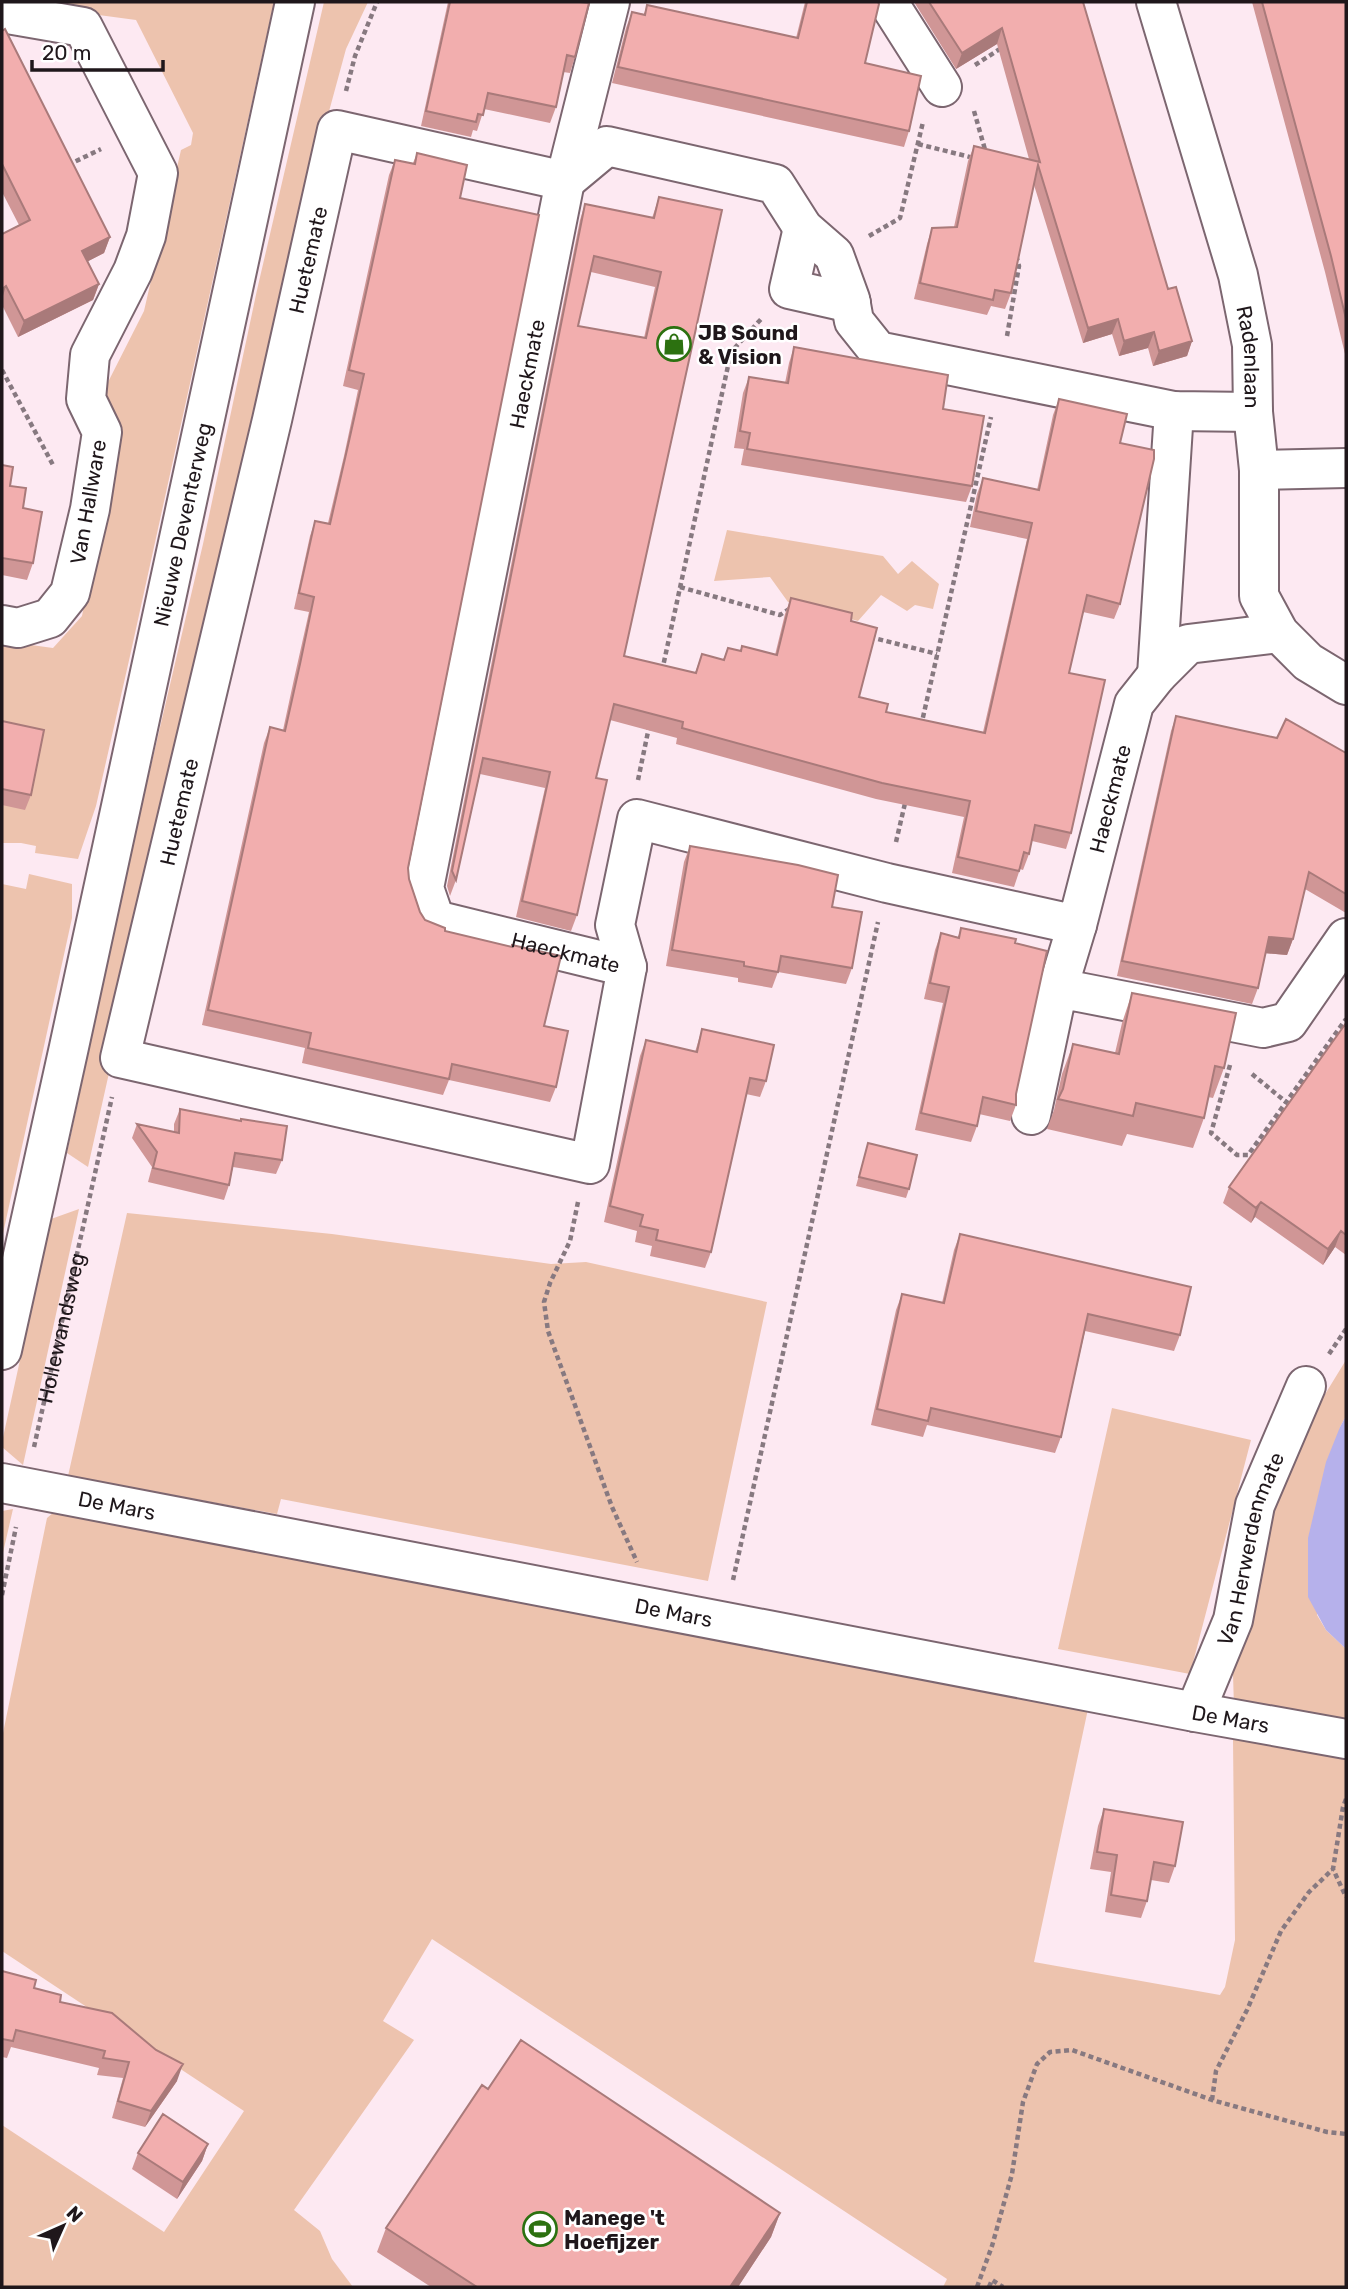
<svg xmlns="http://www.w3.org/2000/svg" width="1348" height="2289" viewBox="0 0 1348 2289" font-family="Rubik,sans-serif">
<rect width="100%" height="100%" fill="#fde9f2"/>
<path fill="#edc3ae" d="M27 2H274L130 656 96 806 78 859 35 853 36 846 21 843H2V641L53 648 82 616 118 432 103 392 144 311 181 150 191 145 193 133 136 20 54 9Z
M324 2H368L346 49 300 218 88 1167 67 1153 139 817 203 544 257 290Z
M727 530 883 556 898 574 912 561 939 584 933 609 915 605 907 611 881 595 858 621 788 602 770 577 714 581Z
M29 874 72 884V918L2 1238V884L26 889Z
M79 1209 23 1465 2 1447V1442L51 1219Z
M127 1213 332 1234 551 1264 586 1262 767 1302 708 1581 281 1499 277 1514 68 1476Z
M1346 1360V1416L1340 1427 1317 1615 1326 1630 1346 1649V1728L1234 1708 1233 1674 1258 1557 1283 1463Z
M1112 1408 1251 1440 1190 1674 1058 1649Z
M13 1509 2 1557V1511Z
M54 1512 1088 1709 1034 1962 1220 1995 1225 1987 1235 1940 1233 1739 1235 1729 1346 1752V2287H943L947 2279 432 1939 383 2021 414 2040 294 2210 320 2231 332 2259 353 2287H2V2125L164 2232 244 2111 2 1951V1738L47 1518Z"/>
<path fill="#b6b1eb" d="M1346 1416V1649L1326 1630 1308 1597V1538L1326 1462 1340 1427Z"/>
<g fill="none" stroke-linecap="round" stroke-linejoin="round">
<g stroke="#7c6670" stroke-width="42">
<g id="minor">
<path id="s2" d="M610 2 565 181 424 888 435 920 627 967"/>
<path d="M888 2 942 87"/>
<path id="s3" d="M1156 2 1238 275 1252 345 1253 412 1259 470V596L1279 633 1308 662 1346 685"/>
<path d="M2 13 83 27 158 173 146 236 133 271 90 355 86 399 102 432 90 509 70 593 50 618 18 628 2 625"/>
<path id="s4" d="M565 181 337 130 272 420 120 1058 590 1164 627 967 615 925 637 819 887 883 1077 925 1134 704 1157 675 1188 644 1279 633"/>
<path d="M565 181 607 146 775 184 803 228 834 255 850 299 854 321 878 351 1174 411 1253 412"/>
<path d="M803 228 789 289 851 303"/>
<path d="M1259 470 1346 468"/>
<path d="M1157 675 1174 411"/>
<path d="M1058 988 1077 925"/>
<path d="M1031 1115 1058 988 1263 1028 1288 1022 1346 938"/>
<path id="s5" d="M2 1483 1195 1712 1346 1739"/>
<path id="s6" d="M1195 1712 1233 1620 1255 1505 1306 1386"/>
</g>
</g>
<g stroke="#7c6670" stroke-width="42">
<g id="secondary">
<path id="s7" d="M2 1350 69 1047 295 2"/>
</g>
</g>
<g stroke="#877980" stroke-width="4.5" stroke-dasharray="5 3.5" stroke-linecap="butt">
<path d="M975 65 1003 47"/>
<path d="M346 91 355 56 377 2"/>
<path d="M974 111 986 153"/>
<path d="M918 144 974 158"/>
<path d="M68 165 101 149"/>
<path d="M869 236 900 218 923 122"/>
<path d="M1007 336 1019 266 1016 255"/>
<path d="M2 370 53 465"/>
<path d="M680 587 780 615 789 609"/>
<path d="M870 637 937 654"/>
<path d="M662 671 731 352 762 318"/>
<path d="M921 726 991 417"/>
<path d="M638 780 649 727"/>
<path d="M896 842 906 799"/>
<path d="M1230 1065 1211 1133 1237 1155H1248L1346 1019"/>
<path d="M1252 1074 1286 1102"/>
<path d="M578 1202 570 1241 550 1283 544 1302 548 1331 612 1507 637 1562"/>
<path d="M1329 1354 1346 1329"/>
<path id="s1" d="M34 1447 112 1097"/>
<path d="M733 1580 878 922"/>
<path d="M2 1595 16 1527"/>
<path d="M1346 1799 1343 1807 1333 1869 1346 1897"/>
<path d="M1212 2100 1216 2071 1247 2010 1281 1931 1309 1892 1333 1869"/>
<path d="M977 2287 992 2246 1012 2174 1023 2102 1037 2064 1050 2052 1072 2050 1212 2100 1327 2132 1346 2134"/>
<path d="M989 2287 992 2280 1003 2287"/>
</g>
<use href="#minor" stroke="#fff" stroke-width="38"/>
<use href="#secondary" stroke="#fff" stroke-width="38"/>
</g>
<path fill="#d09696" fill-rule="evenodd" d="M448 2H580L575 57 570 73 563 72 556 107 550 123 484 109 477 131 473 130 471 137 421 126Z
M805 2H878L865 63 909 131 904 147 612 83 626 28 632 12 644 14 647 5 796 38Z
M914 2H1083L1168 289 1192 341 1187 356 1153 366 1148 348 1119 356 1112 334 1083 343 1034 185 1011 293 1005 309 991 306 987 315 914 299 927 244 932 228 954 227 968 161 974 146 1029 159 997 44 956 69Z
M1252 2H1346V358L1325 272Z
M2 31 110 237 104 253 88 261 99 284 93 300 18 337 2 305V234L19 225 2 192Z
M417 153 460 198 408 868 409 879 420 912 425 920 445 931 544 1026 556 1087 550 1102 449 1080 443 1095 302 1063 305 1048 202 1025 264 743 270 727 283 730 294 679 309 612 294 609 310 536 315 521 328 523 344 456 358 390 343 386 389 175 395 160 413 163Z
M659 197 722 210 624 656 695 673 702 654 723 660 728 648 741 651 775 655 785 614 791 598 851 621 859 697 886 712 983 732 1027 539 970 527 977 494 983 478 1037 490 1053 415 1059 399 1120 443V604L1114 619 1083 612 1069 673 1071 833 1066 849 1032 841 1029 854 1023 870 1020 869 1014 887 952 873 964 817 876 799 676 744 677 738 610 720 596 778 577 915 571 931 516 917 545 788 480 774 456 880 450 896 447 886 580 220 585 204 652 218ZM591 272 655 287 644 338 578 326Z
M794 347 943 409 972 486 966 502 741 465 744 449 734 448 743 393 749 377 785 383 789 363Z
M2 465 10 486 23 508 33 563 27 580 2 575Z
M1176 716 1346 753V913L1305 889 1293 939 1287 955 1265 953 1258 988 1252 1004 1117 976 1171 731Z
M2 721 31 795 25 810 2 805Z
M690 846 832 907 852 968 846 984 778 972 772 988 738 982V978L666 966 684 862Z
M961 928 1015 943 1016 1105 1010 1121 979 1114 977 1126 971 1142 915 1130 943 1003 924 999 935 950 941 933 958 937Z
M1132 993 1224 1068 1213 1098 1208 1097 1204 1118 1193 1148 1127 1134 1122 1146 1047 1129 1054 1110 1062 1074 1073 1044 1115 1053 1122 1023Z
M1346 1023V1255L1335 1247 1323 1265 1255 1217 1251 1223 1223 1203 1229 1187Z
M702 1029 766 1081 760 1097 746 1094 711 1252 705 1268 650 1256 652 1246 635 1242 637 1231 604 1222 640 1056 646 1040 695 1052Z
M180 1109 282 1160 276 1174 233 1167 229 1185 224 1200 148 1182 152 1167 132 1138 137 1124 174 1132V1124Z
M868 1143 909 1189 906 1198 856 1186Z
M960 1234 1180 1335 1174 1351 1085 1331 1061 1437 1055 1453 927 1425 923 1437 871 1425 896 1310 902 1294 942 1303 954 1250Z
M1104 1809 1175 1866 1169 1883 1151 1880 1147 1901 1141 1918 1105 1912 1111 1872 1090 1869 1098 1826Z
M2 1971 60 2002 177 2081 145 2127 112 2118 123 2078 97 2075 99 2068 11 2047 7 2058 2 2057Z
M488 2089 780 2213 771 2237 738 2287H431L377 2252 386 2228Z
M208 2144 202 2161 177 2199 132 2169 138 2153Z"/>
<path fill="#a97a7a" d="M1002 28 997 44 956 69 962 53Z
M110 237 104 253 77 267 82 251Z
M99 284 93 300 18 337 24 321Z
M6 286 2 299V289Z
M1118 319 1112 334 1083 343 1088 328Z
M1154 332 1148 348 1119 356 1124 341Z
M1192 341 1187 356 1153 366 1159 351Z
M1269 937 1293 939 1287 955 1263 953Z
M1261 1202 1255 1217 1251 1223 1256 1208Z
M1341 1231 1335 1247 1323 1265 1328 1249Z
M183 2064 177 2081 145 2127 151 2111Z
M208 2144 202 2161 177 2199 183 2182Z
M780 2213 771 2237 738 2287H730Z"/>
<path fill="#f2aeae" stroke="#a97a7a" stroke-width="2" fill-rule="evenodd" d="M450 2H580L589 3 575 57 567 55 556 107 488 93 483 115 478 114 476 122 426 111Z
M807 2H878L879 4 865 63 921 76 909 131 618 67 632 12 645 15 647 5 798 38Z
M929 2H1083L1168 289 1176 287 1192 341 1159 351 1154 332 1124 341 1118 319 1088 328 1038 165 1011 293 995 290 993 300 920 283 932 228 957 227 974 146 1040 162 1002 28 962 53Z
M1262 2H1346V319L1331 256Z
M5 29 110 237 82 251 99 284 24 321 6 286 2 289V234L30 220 2 164V31Z
M417 153 467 165 460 198 539 215 408 868 409 879 420 912 425 920 445 928V931L512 947V945L561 956 544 1026 568 1031 556 1087 452 1064 449 1079 308 1048 311 1033 208 1010 270 727 285 731 300 664 314 597 299 593 315 521 330 524 349 441 364 374 349 370 395 160 415 164Z
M659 197 722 210 624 656 696 673 702 654 724 660 728 648 741 651 742 646 777 655 791 598 852 613 851 621 877 628 859 697 888 704 886 712 985 733 1032 523 976 511 983 478 1039 490 1059 399 1127 414 1120 443 1154 450V459L1120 604 1087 595 1069 673 1105 680 1071 833 1035 825 1029 854 1024 852 1019 871 958 857 970 801 882 783 682 728 683 722 614 704 596 778 607 780 577 915 522 901 550 772 483 758 456 880 452 871 585 204 654 218ZM594 256 661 272 646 338 578 326Z
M794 347 948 375 943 409 984 416 972 486 747 449 750 433 740 431 749 377 788 383Z
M2 465 13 467 10 486 26 488 23 508 42 512 33 563 2 558Z
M1176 716 1277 738 1286 719 1346 753V894L1309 872 1293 939 1269 937 1258 988 1122 961Z
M2 721 44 730 31 795 2 789Z
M690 846 798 865 838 875 832 907 862 912 852 968 781 956 778 972 744 966V962L672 950Z
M961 928 1016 939 1015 943 1047 951 1016 1094V1105L983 1097 977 1126 921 1113 949 987 930 983 941 933 959 938Z
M1132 993 1236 1013 1224 1068 1215 1066 1204 1118 1136 1103 1133 1116 1058 1099 1063 1089 1073 1044 1119 1054Z
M1346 1023V1235L1341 1231 1328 1249 1261 1202 1256 1208 1229 1187Z
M702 1029 774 1045 766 1081 750 1078 711 1252 656 1240 658 1230 640 1226 643 1215 610 1206 646 1040 697 1052Z
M180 1109 241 1121V1119L287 1126 282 1160 235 1153 229 1185 153 1168 157 1152 137 1124 179 1133Z
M868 1143 917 1155 909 1189 859 1177Z
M960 1234 1191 1287 1180 1335 1088 1314 1061 1437 931 1408 928 1421 877 1409 902 1294 944 1303Z
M1104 1809 1183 1822 1175 1866 1154 1862 1147 1901 1111 1895 1117 1855 1097 1852Z
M2 1971 36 1980 34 1988 61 1995 60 2002 112 2013 156 2050 183 2064 151 2111 118 2101 129 2062 103 2058 105 2051 16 2030 13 2041 2 2039Z
M521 2040 780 2213 730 2287H477L386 2228 482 2085 488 2089Z
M163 2114 208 2144 183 2182 138 2153Z"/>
<defs>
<g id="shop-ring" transform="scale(1.75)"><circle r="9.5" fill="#fff" stroke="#2c7110" stroke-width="1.5"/><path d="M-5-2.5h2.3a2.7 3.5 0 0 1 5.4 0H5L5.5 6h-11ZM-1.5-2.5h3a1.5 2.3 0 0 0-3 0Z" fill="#2c7110"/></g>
<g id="stadium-ring" transform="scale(1.75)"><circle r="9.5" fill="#fff" stroke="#2c7110" stroke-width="1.5"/><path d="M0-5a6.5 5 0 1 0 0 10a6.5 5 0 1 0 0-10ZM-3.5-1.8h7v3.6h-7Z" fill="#2c7110"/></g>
</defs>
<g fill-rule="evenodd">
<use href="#shop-ring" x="674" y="344"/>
<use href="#stadium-ring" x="540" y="2229"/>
</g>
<g text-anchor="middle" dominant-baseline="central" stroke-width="5" stroke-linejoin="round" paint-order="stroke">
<g font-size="21" fill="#1f171b" stroke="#fff">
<text transform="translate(308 260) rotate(-77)">Huetemate</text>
<text stroke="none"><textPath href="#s3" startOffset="368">Radenlaan</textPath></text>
<text transform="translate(527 374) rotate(-79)">Haeckmate</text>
<text transform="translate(88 502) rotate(-80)">Van Hallware</text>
<text stroke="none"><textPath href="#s7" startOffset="845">Nieuwe Deventerweg</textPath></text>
<text stroke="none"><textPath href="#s4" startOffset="2604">Haeckmate</textPath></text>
<text transform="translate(179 812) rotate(-77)">Huetemate</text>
<text stroke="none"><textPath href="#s2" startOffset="1074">Haeckmate</textPath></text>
<text stroke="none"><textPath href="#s1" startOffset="122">Hollewandsweg</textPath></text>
<text stroke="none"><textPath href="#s5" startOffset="117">De Mars</textPath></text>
<text stroke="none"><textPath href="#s6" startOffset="173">Van Herwerdenmate</textPath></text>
<text stroke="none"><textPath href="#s5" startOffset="684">De Mars</textPath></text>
<text stroke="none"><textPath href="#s5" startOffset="1251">De Mars</textPath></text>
</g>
<g font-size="21" font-weight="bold" fill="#1f171b" stroke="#fff" text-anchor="start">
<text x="698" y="332">JB Sound<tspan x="698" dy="24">&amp; Vision</tspan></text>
<text x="564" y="2217">Manege 't<tspan x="564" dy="24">Hoefijzer</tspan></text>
</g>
</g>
<rect width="1348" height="2289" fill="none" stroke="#1f171b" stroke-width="7"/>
<g transform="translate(63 2226) rotate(45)" stroke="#ffffff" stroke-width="5" paint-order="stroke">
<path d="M0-5L12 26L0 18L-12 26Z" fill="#1f171b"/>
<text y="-10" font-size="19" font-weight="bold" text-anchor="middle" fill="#1f171b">N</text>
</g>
<path d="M32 60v10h131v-10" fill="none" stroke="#1f171b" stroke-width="3.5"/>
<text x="42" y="60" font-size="21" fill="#1f171b" stroke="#ffffff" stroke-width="5" paint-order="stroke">20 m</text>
</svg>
